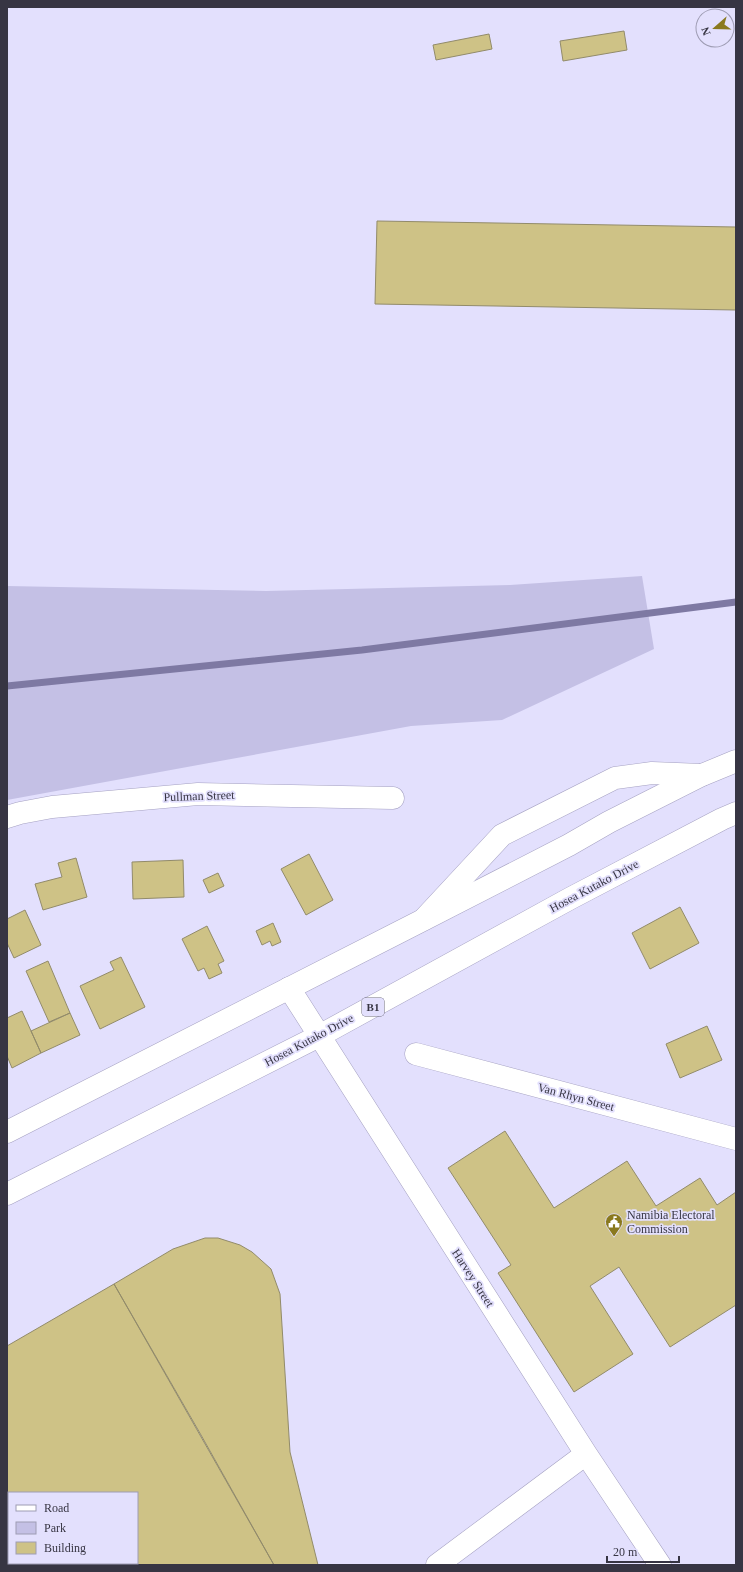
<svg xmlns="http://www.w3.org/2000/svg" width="743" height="1572" viewBox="0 0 743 1572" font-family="Georgia,serif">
<rect width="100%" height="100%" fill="#e3e0fd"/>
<path fill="#c4c0e5" d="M642 576 654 649 502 720 411 726 7 800V586L266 591 510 585Z"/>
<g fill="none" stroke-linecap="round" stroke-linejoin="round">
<path stroke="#7e79a3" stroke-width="7" d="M7 686 362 650 736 602"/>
</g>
<path fill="#cec286" stroke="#928b6a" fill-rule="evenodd" d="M624 31 627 50 563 61 560 41Z
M489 34 492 49 436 60 433 45Z
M377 221 736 227V310L375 304Z
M309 854 333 900 306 915 281 869Z
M76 858 87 897 43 910 35 884 62 877 58 863Z
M183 860 184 897 133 899 132 862Z
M218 873 224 886 209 893 203 880Z
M680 907 699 943 650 969 632 933Z
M25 910 41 945 14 958 7 943V919Z
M273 923 281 942 272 946 270 941 262 945 256 931Z
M207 926 224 961 218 964 222 973 209 979 204 968 198 971 182 939Z
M121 957 145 1007 100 1029 80 986 114 970 110 962Z
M48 961 70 1013 49 1022 26 971Z
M22 1011 41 1053 12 1068 7 1056V1018Z
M70 1013 80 1035 41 1053 31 1031Z
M707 1026 722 1060 680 1078 666 1044Z
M505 1131 554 1208 627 1161 656 1206 700 1178 717 1205 736 1192V1305L670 1347 619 1267 590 1286 633 1354 574 1392 498 1273 511 1265 448 1168Z
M205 1238H218L240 1245 252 1252 271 1269 280 1294 290 1452 318 1565H274L114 1284 173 1249Z
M114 1284 201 1435 274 1565H7V1346ZM9 1493H137V1563H9Z"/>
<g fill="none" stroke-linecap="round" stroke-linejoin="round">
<g stroke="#a5a1c2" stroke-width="23">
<path id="minor" d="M7 817 20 813 52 807 198 794 393 798
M424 919 502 835 615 778 652 773 702 775
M289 988 586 1454 660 1565
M416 1054 736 1139
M437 1565 586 1454"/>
</g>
<g stroke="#a5a1c2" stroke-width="23">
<path id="major" d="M7 1132 421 921 569 845 609 822 702 775 736 761
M7 1194 319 1036 571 898 722 819 736 813"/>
</g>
<use href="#minor" stroke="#fff" stroke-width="22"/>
<use href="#major" stroke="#fff" stroke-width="22"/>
</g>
<defs>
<g id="civic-pin" transform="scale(0.9)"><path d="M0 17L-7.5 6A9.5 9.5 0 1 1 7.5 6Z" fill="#8a791e" stroke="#e3e0fd"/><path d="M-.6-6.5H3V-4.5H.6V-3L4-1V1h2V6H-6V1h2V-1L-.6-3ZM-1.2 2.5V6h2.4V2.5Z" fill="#fff"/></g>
</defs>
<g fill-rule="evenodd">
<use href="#civic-pin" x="614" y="1222"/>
</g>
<g text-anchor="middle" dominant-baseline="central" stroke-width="3.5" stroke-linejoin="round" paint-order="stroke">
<rect fill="#e3e0fd" stroke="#6b687b" stroke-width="1" x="362" y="998" width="22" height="18" rx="3"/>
<g font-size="11" font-weight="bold" fill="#373543">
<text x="373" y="1007">B1</text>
</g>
<g font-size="12" fill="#373543" stroke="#e3e0fd">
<text transform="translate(199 796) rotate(-2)">Pullman Street</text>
<text transform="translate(594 886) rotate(-28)">Hosea Kutako Drive</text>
<text transform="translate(309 1040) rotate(-28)">Hosea Kutako Drive</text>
<text transform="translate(576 1097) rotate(15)">Van Rhyn Street</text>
<text transform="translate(473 1278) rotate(57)">Harvey Street</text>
</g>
<g font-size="12" fill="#373543" stroke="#e3e0fd" text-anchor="start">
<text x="627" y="1215">Namibia Electoral<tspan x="627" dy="14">Commission</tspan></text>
</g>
</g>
<rect width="743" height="1572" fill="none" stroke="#373543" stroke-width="16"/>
<rect x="8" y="1492" width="130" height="72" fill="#e3e0fd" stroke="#9e9cb3"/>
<rect x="16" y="1505" width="20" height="6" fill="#ffffff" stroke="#9e9cb3"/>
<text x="44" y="1512" font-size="12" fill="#373543">Road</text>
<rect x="16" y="1522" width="20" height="12" fill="#c4c0e5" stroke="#9e9cb3"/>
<text x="44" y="1532" font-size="12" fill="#373543">Park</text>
<rect x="16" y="1542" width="20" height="12" fill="#cec286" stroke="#9e9cb3"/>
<text x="44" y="1552" font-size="12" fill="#373543">Building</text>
<g transform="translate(715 28) rotate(250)"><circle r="19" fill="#e3e0fd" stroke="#9e9cb3"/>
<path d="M0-3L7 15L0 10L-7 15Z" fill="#8a791e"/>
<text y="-6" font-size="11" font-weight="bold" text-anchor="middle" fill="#373543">N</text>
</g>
<path d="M607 1556v6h72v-6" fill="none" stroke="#373543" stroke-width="2"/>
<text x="613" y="1556" font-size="12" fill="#373543" stroke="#e3e0fd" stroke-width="3" paint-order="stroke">20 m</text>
</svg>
